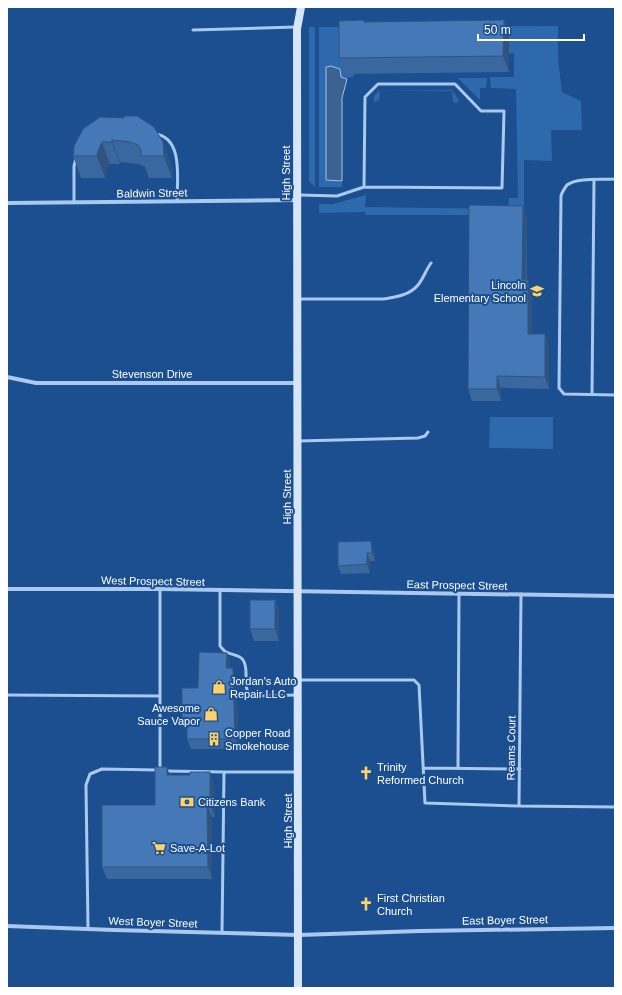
<svg xmlns="http://www.w3.org/2000/svg" width="622" height="995" viewBox="0 0 622 995" font-family="Helvetica,sans-serif">
<rect width="100%" height="100%" fill="#1b4f8f"/>
<path fill="#2e69ad" d="M558 26V59L562 92 581 101 582 130H551L552 161 524 160V215H365V212L319 213V204H333L366 195 365 207 508 209 509 198H518L516 89 491 88 490 77H514V53L345 74H354V76C340 81 340 75 331 66L326 67V180L342 181V187H319V27Z
M309 27H315V187L309 181Z
M458 78H487L486 88H480V100Z
M380 90H452L459 100 457 103 453 102 452 91 380 90 379 100 374 102V96Z
M490 417H553V449L489 448Z"/>
<path fill="#3c6290" stroke="#9cc4f0" d="M331 66 340 69 341 77 347 79 342 98V181L326 180V67Z"/>
<g fill="none" stroke-linecap="round" stroke-linejoin="round">
<path stroke="#a9c9ee" stroke-width="3" d="M193 30 296 27
M154 134C184 136 177 181 177 201
M615 179C603 180 577 177 567 185 564 189 562 192 561 196L559 388 564 394 615 395
M299 195 337 196 364 187 502 188 504 111H481L455 84H378L365 97 364 187
M74 202V166L76 158
M299 299H384C396 297 410 295 418 285 423 279 426 270 431 263
M592 395 594 180
M298 441 418 438 425 436 428 432
M220 591V646C222 648 224 651 226 652 232 655 240 655 243 660 250 670 242 684 249 694L256 696 297 695
M521 594 519 806 615 807
M298 680H414L419 685 425 803 519 806
M7 695 159 696
M424 768 520 769
M458 768 459 594
M160 770V589
M165 771 224 772
M88 929 86 785 90 774 102 769 158 770
M222 933 224 772H297"/>
<path stroke="#a9c9ee" stroke-width="4" d="M7 203 297 200
M7 377 36 383H298
M7 589H160L615 596
M7 926 114 930 299 935 420 931 615 928"/>
<path stroke="#d6e6fa" stroke-width="8" d="M298 988 297 29 301 7"/>
</g>
<path fill="#3a679d" d="M365 22 509 36V72L345 74 339 58Z
M124 118 163 142 171 164 172 178H149L145 167 138 164 120 162V164H110L106 173 105 178H81L73 156Z
M527 218V280H528L532 292V334H545L549 346V389L501 388V401H472L468 389Z
M374 549 375 561H370V573L341 574 338 566Z
M275 600 279 612V641H254L250 629Z
M227 653 230 662V668L236 678 239 749H191L187 739V730H186L182 720 198 688Z
M170 775 214 784 215 817H212V879H107L102 867 155 805Z"/>
<path fill="#305480" d="M504 20 509 36V72L503 56Z
M112 140 120 162V164L112 142Z
M102 142 110 164 106 173 105 178 97 156 98 151Z
M163 142 171 164 172 178 164 156Z
M523 206 527 218 526 292 522 280Z
M528 280 532 292V346L528 334Z
M545 334 549 346V389L545 377Z
M497 376 501 388V401L497 389Z
M371 541 374 549 375 561 372 553Z
M367 553 370 561V573L367 564Z
M275 600 279 612V641L275 629Z
M227 653 230 662V677L226 668Z
M233 668 236 678 239 749 235 739Z
M167 767 171 779 167 775Z
M210 772 214 784 215 817 210 805Z
M207 805 212 817V879L208 867Z"/>
<path fill="#4478b7" stroke="#305480" d="M364 20V22L504 20 503 56 339 58V21Z
M124 116H137L154 127 163 142 164 156H141V150L138 145 130 142 112 140V142H102L98 151 97 156H73L74 146 83 129 100 117 124 118Z
M469 205 523 206 522 280H528V334H545V377L497 376V389H468Z
M371 541 372 553H367V564L338 566V542Z
M250 600H275V629H250Z
M199 652 227 653 226 668H233L235 739H187V720H182V688H198Z
M155 767H167V775H190V772H210V805H207L208 867H102V805H155Z"/>
<defs>
<g id="school-bare" transform="scale(1.08)"><path d="M0-5L7-2L0 1L-7-2ZM-4 1L0 2.5L4 1V4Q0 6-4 4Z" fill="#ffd166" stroke="#1b4f8f" stroke-width="2.5" paint-order="stroke"/></g>
<g id="shop-bare" transform="scale(1.08)"><path d="M-5-2.5h2.3a2.7 3.5 0 0 1 5.4 0H5L5.5 6h-11ZM-1.5-2.5h3a1.5 2.3 0 0 0-3 0Z" fill="#ffd166" stroke="#1b4f8f" stroke-width="2.5" paint-order="stroke"/></g>
<g id="building-bare" transform="scale(1.08)"><path d="M-4-6H4V6H1V3H-1V6H-4ZM-2.5-4.3h1.7v1.8h-1.7ZM.8-4.3h1.7v1.8H.8ZM-2.5-1h1.7V.8h-1.7ZM.8-1h1.7V.8H.8Z" fill="#ffd166" stroke="#1b4f8f" stroke-width="2.5" paint-order="stroke"/></g>
<g id="church-bare" transform="scale(1.08)"><path d="M-1.2-6h2.4v3.5h3.3v2.4h-3.3V6h-2.4V-.1h-3.3v-2.4h3.3Z" fill="#ffd166" stroke="#1b4f8f" stroke-width="2.5" paint-order="stroke"/></g>
<g id="bank-bare" transform="scale(1.08)"><path d="M-6-4H6V4H-6ZM0-2.3a2.3 2.3 0 1 0 0 4.6a2.3 2.3 0 1 0 0-4.6Z" fill="#ffd166" stroke="#1b4f8f" stroke-width="2.5" paint-order="stroke"/></g>
<g id="supermarket-bare" transform="scale(1.08)"><path d="M-6-5.5h2.5l.6 2H6L4.5 2H-2.5L-4.4-4H-6ZM-1.5 3.2a1.3 1.3 0 1 0 .1 0ZM3 3.2a1.3 1.3 0 1 0 .1 0Z" fill="#ffd166" stroke="#1b4f8f" stroke-width="2.5" paint-order="stroke"/></g>
</defs>
<g fill-rule="evenodd">
<use href="#school-bare" x="537" y="291"/>
<use href="#shop-bare" x="219" y="687"/>
<use href="#shop-bare" x="211" y="714"/>
<use href="#building-bare" x="214" y="739"/>
<use href="#church-bare" x="366" y="773"/>
<use href="#bank-bare" x="187" y="802"/>
<use href="#supermarket-bare" x="159" y="848"/>
<use href="#church-bare" x="366" y="904"/>
</g>
<g text-anchor="middle" dominant-baseline="central" stroke-width="4" stroke-linejoin="round" paint-order="stroke">
<g font-size="11" fill="#fff" stroke="#1b4f8f">
<text transform="translate(286 173) rotate(-90)">High Street</text>
<text transform="translate(152 193) rotate(-1)">Baldwin Street</text>
<text x="152" y="374">Stevenson Drive</text>
<text transform="translate(287 497) rotate(-90)">High Street</text>
<text transform="translate(153 581) rotate(1)">West Prospect Street</text>
<text transform="translate(457 585) rotate(1)">East Prospect Street</text>
<text transform="translate(511 748) rotate(-89)">Reams Court</text>
<text transform="translate(288 821) rotate(-90)">High Street</text>
<text transform="translate(505 920) rotate(-1)">East Boyer Street</text>
<text transform="translate(153 922) rotate(2)">West Boyer Street</text>
</g>
<g font-size="11" fill="#fff" stroke="#1b4f8f" text-anchor="start">
<text x="526" y="285" text-anchor="end">Lincoln<tspan x="526" dy="13">Elementary School</tspan></text>
<text x="230" y="681">Jordan's Auto<tspan x="230" dy="13">Repair LLC</tspan></text>
<text x="200" y="708" text-anchor="end">Awesome<tspan x="200" dy="13">Sauce Vapor</tspan></text>
<text x="225" y="733">Copper Road<tspan x="225" dy="13">Smokehouse</tspan></text>
<text x="377" y="767">Trinity<tspan x="377" dy="13">Reformed Church</tspan></text>
<text x="198" y="802">Citizens Bank</text>
<text x="170" y="848">Save-A-Lot</text>
<text x="377" y="898">First Christian<tspan x="377" dy="13">Church</tspan></text>
</g>
</g>
<rect width="622" height="995" fill="none" stroke="#ffffff" stroke-width="16"/>
<path d="M478 34v6h106v-6" fill="none" stroke="#ffffff" stroke-width="2"/>
<text x="484" y="34" font-size="12" fill="#ffffff" stroke="#1b4f8f" stroke-width="3" paint-order="stroke">50 m</text>
</svg>
